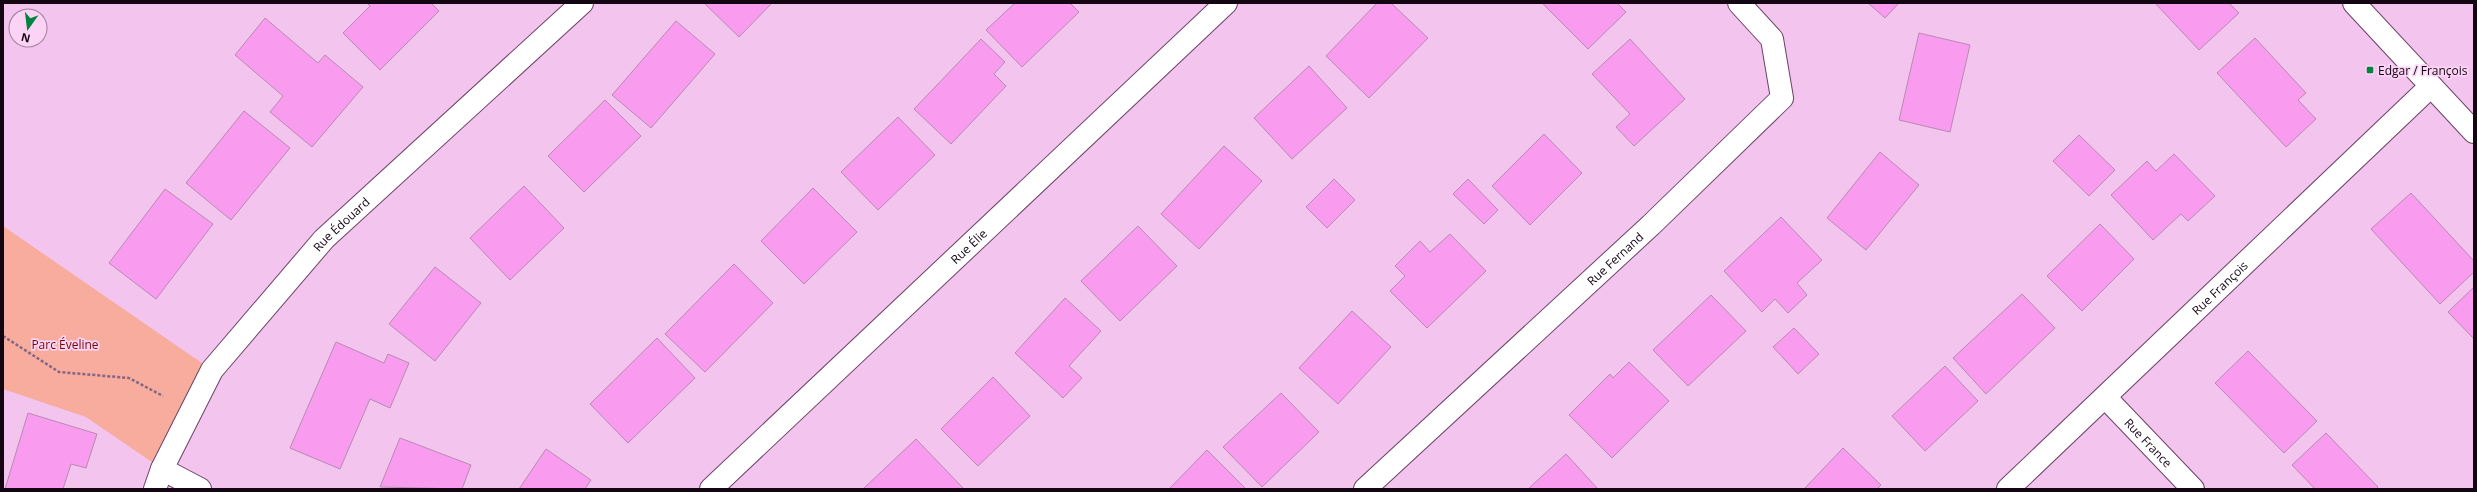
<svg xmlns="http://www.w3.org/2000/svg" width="2477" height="492" viewBox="0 0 2477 492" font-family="'Open Sans',sans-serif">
<rect width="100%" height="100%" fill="#f3c4ed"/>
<path fill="#f7ac9e" d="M3 226 212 370 162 469 86 417 3 389Z"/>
<path fill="#f99cef" stroke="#b78ab1" d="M367 3H431L439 11 380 70 343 33 370 6Z
M704 3H772L739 37Z
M1015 3H1070L1079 12 1022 67 986 30Z
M1377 3H1391L1428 38 1369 98 1326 56Z
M1542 3H1617L1626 12 1588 49Z
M1868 3H1899L1885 18Z
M2155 3H2229L2239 13 2199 50Z
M265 18 318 63 325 55 363 87 312 147 270 112 283 96 235 55Z
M676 21 715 54 651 128 612 95Z
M1919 33 1970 45 1950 132 1899 120Z
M2255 38 2306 93 2298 100 2316 119 2286 147 2217 73Z
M981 39 1005 62 994 74 1006 86 951 144 914 109Z
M1630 39 1685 99 1634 146 1616 127 1630 114 1592 74Z
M1309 66 1347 108 1292 159 1254 118Z
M605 100 641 136 584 192 548 156Z
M244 111 290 148 231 220 186 183Z
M898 117 935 155 878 210 841 172Z
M1544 134 1582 173 1530 225 1492 186Z
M2079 135 2115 170 2089 196 2053 161Z
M1224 146 1262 181 1199 249 1161 214Z
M1880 152 1919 185 1866 250 1827 218Z
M2174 154 2215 196 2188 221 2181 214 2153 240 2111 195 2147 161 2156 171Z
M1334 179 1355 200 1327 228 1306 207Z
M1468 179 1498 210 1484 224 1453 194Z
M524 186 564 228 510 280 470 238Z
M813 188 857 232 804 284 761 241Z
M165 189 213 224 156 299 109 263Z
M2411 193 2474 261V272L2440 304 2371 229Z
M1781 217 1822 260 1797 283 1807 295 1788 313 1775 299 1762 312 1724 271Z
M2100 224 2134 259 2082 311 2047 276Z
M1138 226 1177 266 1120 321 1081 281Z
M1450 234 1486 271 1427 328 1390 291 1405 276 1395 266 1420 241 1430 252Z
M734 264 773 303 705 372 665 334Z
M435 267 481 303 435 361 389 324Z
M2474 287V339L2448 312Z
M2022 294 2055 328 1986 394 1953 358Z
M1711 295 1746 331 1688 386 1653 350Z
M1065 298 1101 331 1069 366 1082 378 1063 398 1015 353Z
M1352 311 1391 347 1338 404 1299 368Z
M1794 328 1819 354 1798 374 1773 347Z
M657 338 695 378 628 443 590 404Z
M336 342 384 363 388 354 409 363 390 408 370 399 340 469 290 448Z
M2248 351 2317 421 2284 453 2215 383Z
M1629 362 1669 401 1612 458 1569 415 1610 374 1613 378Z
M1945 366 1978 401 1925 451 1892 416Z
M993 377 1030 416 978 466 941 429Z
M1281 393 1319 432 1262 487 1223 447Z
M28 413 97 434 86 468 71 464 63 489H5Z
M2326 433 2378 487 2376 489H2315L2292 465Z
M400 438 471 465 462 489 380 487Z
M916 439 964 489H863Z
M1843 448 1881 485 1877 489H1804Z
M546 449 591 480 585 489H519Z
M1207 450 1246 489H1169Z
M1566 454 1598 489H1528Z"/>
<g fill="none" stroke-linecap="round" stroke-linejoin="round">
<g stroke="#6b4367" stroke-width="24">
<g id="minor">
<path d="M2354 3 2474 132"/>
<path id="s1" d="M2105 397 2193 489"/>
<path d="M162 469 200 489"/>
<path id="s2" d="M155 489 162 469 212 370 324 239 582 3"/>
<path id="s3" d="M711 489 1226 3"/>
<path id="s4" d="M1365 489 1651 225 1782 98 1772 39 1739 3"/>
<path id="s5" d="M2008 489 2431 86"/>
</g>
</g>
<path stroke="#856682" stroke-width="2.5" stroke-dasharray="3 2" stroke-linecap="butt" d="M3 336 59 372 129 378 163 396"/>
<use href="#minor" stroke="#fff" stroke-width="22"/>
</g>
<rect fill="#02833e" stroke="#fbd4f5" stroke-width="1.5" x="2366" y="66" width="8" height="8" rx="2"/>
<g text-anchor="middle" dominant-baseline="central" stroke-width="3.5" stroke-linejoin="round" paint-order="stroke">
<g font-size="12" fill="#140513" stroke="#fbd4f5" text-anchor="start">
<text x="2378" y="70">Edgar / François</text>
</g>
<g font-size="12" fill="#140513" stroke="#fbd4f5">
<text stroke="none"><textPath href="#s2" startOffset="327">Rue Édouard</textPath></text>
<text stroke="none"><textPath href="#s3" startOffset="354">Rue Élie</textPath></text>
<text stroke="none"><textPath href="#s4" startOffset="340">Rue Fernand</textPath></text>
<text stroke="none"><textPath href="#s5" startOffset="292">Rue François</textPath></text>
<text stroke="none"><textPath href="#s1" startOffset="63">Rue France</textPath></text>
</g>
<g font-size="12" fill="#780600" stroke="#fbd4f5">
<text x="65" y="344">Parc Éveline</text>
</g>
</g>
<rect width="2477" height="492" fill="none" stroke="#140513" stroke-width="8"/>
<g transform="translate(28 28) rotate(194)"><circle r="19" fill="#fbd4f5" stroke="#9f819b"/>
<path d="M0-3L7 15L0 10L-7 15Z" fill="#02833e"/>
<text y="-6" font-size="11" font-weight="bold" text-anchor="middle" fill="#140513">N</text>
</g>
</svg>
